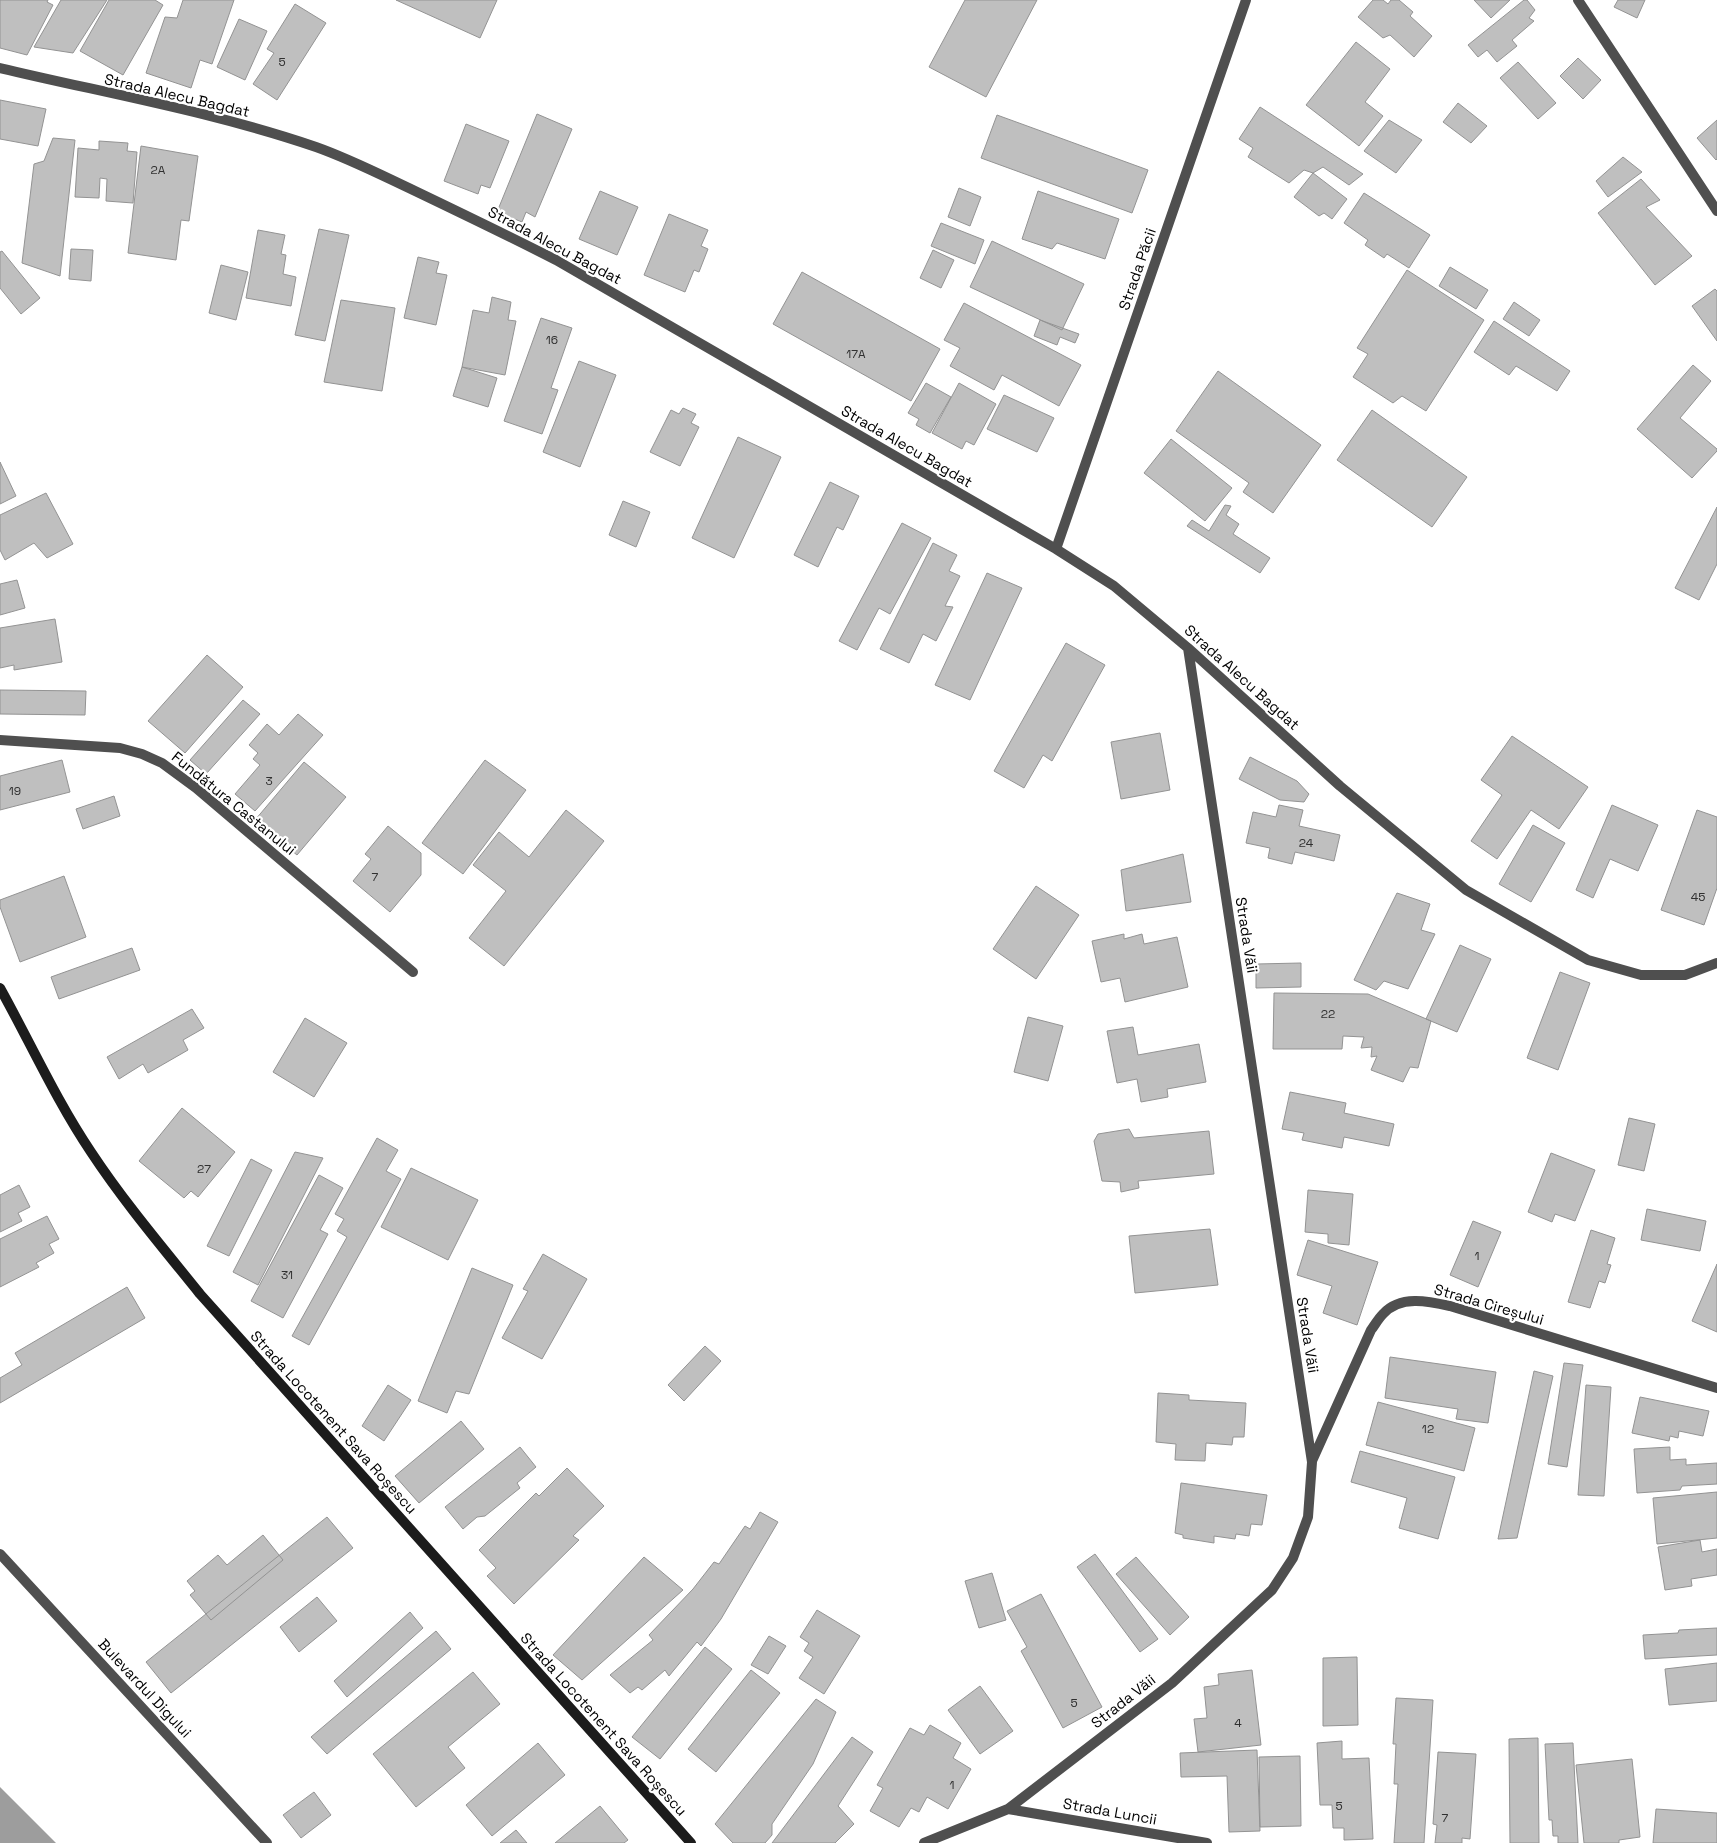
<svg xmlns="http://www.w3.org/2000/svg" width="1717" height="1843" viewBox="0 0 1717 1843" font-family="'Space Grotesk',sans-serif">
<rect width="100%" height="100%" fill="#fff"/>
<path fill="#9d9d9d" d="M0 1787 56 1843H0Z"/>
<path fill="#bfbfbf" stroke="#939393" d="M0 0H48L47 2 53 5 27 55 0 48Z
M61 0H107L73 53 34 47Z
M109 0H155L163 5 123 75 80 51Z
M183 0H234L212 64 200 60 191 88 146 73 165 17 177 18Z
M396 0H497L480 38Z
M965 0H1037L986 97 929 67Z
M1373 0H1383L1388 4 1391 0H1399L1413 12 1410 16 1432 36 1414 57 1390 35 1383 38 1358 17Z
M1474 0H1510L1491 18Z
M1524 0H1527L1535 10 1529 18 1534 21 1512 40 1517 46 1497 62 1487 50 1478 57 1468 45Z
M1618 0H1645L1637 18 1614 7Z
M295 4 326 23 277 100 253 84 274 53 267 49Z
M239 19 267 31 245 80 217 67Z
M1356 42 1390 69 1365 102 1383 116 1359 146 1306 105Z
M1578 58 1601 80 1583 99 1560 76Z
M1518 62 1556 103 1538 119 1500 78Z
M0 100 46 109 38 146 0 139Z
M1458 103 1487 126 1471 143 1443 122Z
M1260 107 1363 174 1349 185 1323 167 1313 173 1304 170 1289 183 1248 157 1253 148 1239 139Z
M537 114 572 129 535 217 526 212 522 222 497 212Z
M997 115 1148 170 1132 213 981 158Z
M1389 120 1422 140 1396 173 1364 151Z
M1717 120V159L1716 160 1697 138Z
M466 124 509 141 490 188 481 185 478 194 444 181Z
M53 138 75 140 60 276 22 263 34 164 44 161Z
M99 141 128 143 127 151 137 152 133 203 106 201 107 179 100 178 99 198 75 197 78 148 99 150Z
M141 146 198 156 189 221 181 220 176 260 128 253Z
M1623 157 1642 172 1608 197 1596 181Z
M1313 173 1347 199 1332 219 1324 213 1319 216 1294 197Z
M1641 179 1660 200 1646 207 1692 256 1655 285 1598 213Z
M959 188 981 197 970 226 948 217Z
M600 191 638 207 617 255 579 239Z
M1038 191 1119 219 1105 259 1057 243 1052 249 1022 239Z
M1364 193 1430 235 1409 268 1387 254 1384 258 1365 245 1368 240 1344 223Z
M669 214 708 230 701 246 708 249 699 272 694 270 685 292 644 275Z
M941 223 984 240 975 264 931 246Z
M319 229 349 235 325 341 295 335Z
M258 230 285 235 281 254 286 255 283 274 296 277 291 306 246 298Z
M992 241 1084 284 1062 330 970 287Z
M71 249 93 250 91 281 69 279Z
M933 250 954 260 941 288 920 278Z
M2 251 40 298 21 314 0 288V252Z
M418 257 439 262 436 273 447 275 436 325 404 318Z
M221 265 248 272 236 320 209 313Z
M1450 267 1488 290 1476 309 1439 286Z
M1407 270 1484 320 1426 411 1402 396 1393 403 1353 377 1368 354 1357 348Z
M802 272 940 349 911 401 773 324Z
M1715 289 1717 291V341L1692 306Z
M492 297 511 302 508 320 516 321 505 375 462 367 473 310 489 313Z
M341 300 395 308 382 391 324 382Z
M1514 302 1540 320 1529 336 1503 319Z
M964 303 1081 365 1059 406 1002 375 994 390 950 366 960 348 944 340Z
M541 318 572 328 551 388 558 390 542 434 504 421Z
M1040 320 1079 334 1075 343 1060 337 1057 345 1034 336Z
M1494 321 1570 371 1557 391 1516 366 1509 375 1474 352Z
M579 361 616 375 580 467 543 452Z
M1693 365 1711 381 1680 418 1717 449V451L1692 478 1637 429Z
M462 367 497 378 488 407 453 396Z
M1218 371 1321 445 1273 513 1243 492 1249 483 1176 431Z
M926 383 951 397 930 433 916 425 919 419 908 413Z
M959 383 996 404 974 445 966 441 962 449 932 433Z
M1004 395 1054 418 1037 452 987 429Z
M683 408 696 414 691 423 699 427 680 466 650 452 671 410 679 414Z
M1372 410 1467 477 1432 527 1337 460Z
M738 437 781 457 734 558 692 538Z
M1171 439 1232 488 1205 521 1144 473Z
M0 462 16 496 0 504Z
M830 482 859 496 843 530 837 527 818 567 794 555Z
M46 493 73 544 47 558 34 543 5 560 0 550V515Z
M623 501 650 512 636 547 609 535Z
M1225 505 1231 506 1226 515 1239 524 1233 534 1270 558 1260 573 1187 526 1192 520 1209 531Z
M1717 507V564L1699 600 1675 588Z
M902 523 931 538 890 614 879 608 857 650 839 641Z
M933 543 957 555 949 571 960 576 945 606 953 607 936 641 923 634 909 663 880 649Z
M987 573 1022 588 970 700 935 685Z
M17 580 25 608 0 615V584Z
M55 619 62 662 14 670V665L0 668V628Z
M1066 643 1105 665 1052 761 1043 755 1024 788 994 771Z
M207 655 243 687 185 753 148 721Z
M0 690 86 691 85 715 0 714Z
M243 700 260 714 206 774 190 760Z
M298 714 323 735 255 811 235 794 260 765 253 759 258 753 249 745 267 724 279 735Z
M1160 733 1170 790 1121 799 1111 742Z
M1512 736 1588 787 1559 829 1531 810 1497 859 1471 841 1502 795 1481 780Z
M1250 757 1297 781 1309 794 1304 802 1280 800 1239 779Z
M62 760 70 792 0 810V776Z
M485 760 526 790 463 874 422 843Z
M304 762 346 797 297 855 255 820Z
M114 796 120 816 83 829 76 809Z
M1279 805 1303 810 1299 826 1340 835 1334 861 1295 852 1292 864 1268 858 1270 848 1246 843 1253 812 1276 817Z
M1612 805 1658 825 1638 871 1610 859 1593 898 1576 890Z
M566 810 604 841 504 966 469 938 506 891 473 865 499 832 529 857Z
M1697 810 1717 817V888L1704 925 1661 910Z
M1533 825 1565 843 1531 902 1499 884Z
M388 826 421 853V875L390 912 353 881 371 859 365 854Z
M1183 854 1191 902 1126 911 1121 870Z
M64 876 86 937 20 962 0 907V900Z
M1036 886 1079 915 1036 979 993 949Z
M1397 893 1430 904 1421 930 1435 934 1408 989 1384 981 1376 990 1354 980Z
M1124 934V939L1142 934 1144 944 1177 937 1188 987 1125 1002 1120 978 1101 982 1092 941Z
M1460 945 1491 959 1457 1032 1426 1019Z
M132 948 140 970 59 999 51 977Z
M1301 963V987L1256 988V964Z
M1560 972 1590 983 1558 1070 1527 1058Z
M1274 993 1368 994 1431 1021 1418 1068 1410 1067 1403 1082 1371 1070 1377 1056 1371 1057 1372 1047 1361 1048 1364 1037 1343 1036 1342 1049H1273Z
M192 1009 204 1028 183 1040 188 1050 148 1073 143 1064 119 1079 107 1057Z
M1028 1017 1063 1026 1048 1081 1014 1072Z
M305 1018 347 1043 314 1097 273 1072Z
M1133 1027 1138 1055 1199 1044 1206 1082 1167 1089 1168 1097 1141 1102 1137 1079 1117 1083 1107 1031Z
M1290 1092 1346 1103 1344 1113 1394 1124 1389 1146 1344 1137 1342 1148 1302 1140 1304 1133 1282 1129Z
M182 1108 235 1152 198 1197 191 1191 184 1198 139 1161Z
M1629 1118 1655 1124 1644 1171 1618 1165Z
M1129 1129 1134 1138 1209 1131 1214 1174 1138 1181 1139 1188 1121 1192 1120 1182 1102 1181 1094 1141 1098 1134Z
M377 1138 398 1150 386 1171 401 1179 309 1345 292 1336 347 1237 337 1231 344 1219 335 1214Z
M295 1152 323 1158 258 1285 233 1272Z
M1551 1153 1595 1170 1575 1221 1555 1214 1552 1222 1528 1212Z
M251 1159 272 1170 229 1256 207 1246Z
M411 1168 478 1200 448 1260 381 1227Z
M319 1175 343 1188 320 1230 328 1234 283 1318 251 1301Z
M19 1185 30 1207 18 1213 22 1221 0 1232V1195Z
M1308 1190 1353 1194 1349 1245 1328 1243V1234L1305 1232Z
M1647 1209 1706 1221 1700 1251 1641 1240Z
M47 1216 59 1239 49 1244 54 1253 36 1263 39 1267 0 1287V1239Z
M1473 1221 1501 1232 1478 1287 1450 1275Z
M1210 1229 1218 1285 1135 1293 1129 1236Z
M1591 1230 1615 1238 1607 1264 1611 1265 1605 1283 1599 1281 1590 1308 1568 1302Z
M1308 1240 1378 1262 1357 1325 1323 1313 1332 1286 1297 1275Z
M543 1254 587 1279 542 1359 502 1338 528 1291 523 1289Z
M1717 1264V1332L1692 1321Z
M472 1268 513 1285 469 1394 456 1391 447 1413 418 1401Z
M127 1287 145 1318 0 1403V1378L22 1365 15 1353Z
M705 1346 721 1361 684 1401 668 1385Z
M1390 1357 1496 1372 1488 1423 1456 1419 1458 1409 1385 1398Z
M1564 1363 1583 1365 1567 1467 1548 1464Z
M1534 1371 1553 1376 1517 1538 1498 1539Z
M388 1385 411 1400 384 1441 362 1426Z
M1586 1385 1611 1387 1604 1496 1578 1495Z
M1158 1393 1189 1395V1400L1246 1403 1244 1437H1233L1232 1445 1206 1443 1205 1461 1175 1460 1176 1444 1156 1442Z
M1640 1397 1709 1411 1703 1436 1679 1431 1678 1438 1670 1436 1669 1441 1632 1433Z
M1378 1402 1475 1428 1464 1471 1366 1445Z
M461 1421 484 1449 419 1503 395 1476Z
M520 1447 536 1467 517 1483 520 1488 485 1516 477 1517 463 1529 445 1507Z
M1670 1447V1460L1686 1459V1465L1717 1463V1484L1682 1486 1680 1490 1637 1493 1634 1449Z
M1360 1451 1455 1477 1438 1539 1399 1528 1407 1498 1351 1482Z
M567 1468 604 1506 573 1536 579 1540 514 1604 487 1576 496 1568 479 1550 536 1493 539 1496Z
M1181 1483 1267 1495 1262 1525 1251 1524 1249 1536 1236 1534 1235 1539 1214 1536V1543L1183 1538V1535L1175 1533Z
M1717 1492V1538L1657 1544 1653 1498Z
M760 1512 778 1522 721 1619 701 1646 697 1642 669 1676 665 1670 642 1690 638 1687 630 1693 610 1675 653 1640 649 1635 693 1589 714 1562 719 1564 745 1526 750 1529Z
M327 1517 353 1548 171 1693 146 1662Z
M263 1535 283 1560 211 1620 190 1595 195 1591 187 1581 218 1555 227 1565Z
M1700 1540 1702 1552 1717 1549V1575L1691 1579 1692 1586 1665 1590 1658 1547Z
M1095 1554 1158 1639 1140 1652 1077 1567Z
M644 1557 683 1590 582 1680 553 1655Z
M1136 1557 1189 1617 1170 1635 1116 1574Z
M992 1573 1006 1620 979 1628 965 1581Z
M1041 1594 1102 1707 1063 1728 1021 1651 1027 1647 1007 1611Z
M317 1597 337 1621 299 1652 280 1627Z
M817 1610 860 1636 824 1694 799 1678 813 1657 804 1651 809 1643 800 1637Z
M410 1612 423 1628 347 1697 334 1681Z
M1717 1628V1655L1645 1659 1643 1635 1678 1633 1679 1630Z
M436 1631 451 1649 327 1754 311 1737Z
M769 1636 786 1646 768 1674 751 1665Z
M705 1647 732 1669 660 1759 632 1737Z
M1357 1657 1358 1725 1323 1726V1658Z
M1717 1663V1701L1669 1705 1665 1669Z
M751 1670 780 1693 716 1772 688 1749Z
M1252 1670 1261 1745 1198 1752 1194 1719 1207 1718 1204 1687 1219 1685 1218 1674Z
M473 1672 500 1704 448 1747 465 1768 416 1807 373 1754Z
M980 1686 1013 1731 980 1754 948 1710Z
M1396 1698 1433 1700 1424 1843H1394L1398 1784H1394L1396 1744H1393Z
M816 1699 836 1712 813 1764 772 1824V1835L765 1843H733L715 1824Z
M930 1725 961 1743 953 1758 971 1769 948 1809 927 1797 919 1812 911 1808 899 1827 870 1811 883 1788 877 1785 910 1728 924 1735Z
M852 1737 873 1752 838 1806 854 1824 835 1843H772Z
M1538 1738 1539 1843H1510L1509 1739Z
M1342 1741V1759L1369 1758 1373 1839 1344 1840V1828H1333L1332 1805H1320L1317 1743Z
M538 1743 565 1775 492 1836 466 1805Z
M1573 1743 1578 1843H1558V1836H1553L1552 1820H1549L1545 1744Z
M1257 1750 1260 1831 1229 1832 1227 1776 1181 1777 1180 1753Z
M1438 1752 1476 1754 1470 1839 1462 1838V1843H1435L1437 1825 1433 1824Z
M1300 1756 1301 1826 1260 1827 1259 1757Z
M1632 1759 1640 1837 1619 1840V1843H1584L1576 1765Z
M314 1792 331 1815 301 1838 283 1815Z
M600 1806 628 1840 624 1843H555Z
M1656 1809 1717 1813V1843H1653Z
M516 1830 527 1843H500Z"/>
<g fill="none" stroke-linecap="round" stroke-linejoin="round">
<path stroke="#4f4f4f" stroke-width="10" d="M1578 0 1717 211
M0 68C105 93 214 112 316 147 350 159 381 175 413 190 461 213 509 236 556 260L1056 549 1114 586 1188 648 1340 786 1466 890 1588 960 1641 975H1685L1717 963
M1056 549 1246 0
M0 740 120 748 142 754 162 763 196 788 413 972
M1312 1461 1371 1330C1375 1325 1378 1319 1383 1314 1400 1295 1428 1301 1450 1306L1717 1388
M0 1554 267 1843
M1008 1809 1207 1843
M924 1843 1008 1809 1172 1683 1272 1590 1293 1558 1308 1517 1312 1462 1188 648"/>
<path stroke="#1c1c1c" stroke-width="10" d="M0 988C30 1042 56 1100 91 1152 124 1202 163 1248 200 1294L691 1843"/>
</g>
<g text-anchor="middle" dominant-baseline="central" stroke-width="4.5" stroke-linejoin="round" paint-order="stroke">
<g font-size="12" fill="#303030">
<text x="282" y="62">5</text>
<text x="158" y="170">2A</text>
<text x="552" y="340">16</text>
<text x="856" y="354">17A</text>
<text x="269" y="781">3</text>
<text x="15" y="791">19</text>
<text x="1306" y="843">24</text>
<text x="375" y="877">7</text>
<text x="1698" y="897">45</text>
<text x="1328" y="1014">22</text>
<text x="204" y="1169">27</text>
<text x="1477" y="1256">1</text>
<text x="287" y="1275">31</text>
<text x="1428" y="1429">12</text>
<text x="1074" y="1703">5</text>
<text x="1238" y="1723">4</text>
<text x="952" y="1785">1</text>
<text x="1339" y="1806">5</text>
<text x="1445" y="1818">7</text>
</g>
<g font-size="15" fill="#000" stroke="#fff">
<text transform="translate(177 95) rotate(13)">Strada Alecu Bagdat</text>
<text transform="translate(555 245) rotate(28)">Strada Alecu Bagdat</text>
<text transform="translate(1137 269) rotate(-71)">Strada Păcii</text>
<text transform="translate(907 446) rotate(30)">Strada Alecu Bagdat</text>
<text transform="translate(1242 677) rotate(42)">Strada Alecu Bagdat</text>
<text transform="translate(234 803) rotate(39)">Fundătura Castanului</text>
<text transform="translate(1247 935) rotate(81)">Strada Văii</text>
<text transform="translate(1489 1304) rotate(16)">Strada Cireșului</text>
<text transform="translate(1308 1335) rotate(81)">Strada Văii</text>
<text transform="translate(334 1422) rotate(48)">Strada Locotenent Sava Roșescu</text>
<text transform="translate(145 1688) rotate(47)">Bulevardul Digului</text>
<text transform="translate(1123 1701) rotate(-38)">Strada Văii</text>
<text transform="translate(604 1724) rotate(48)">Strada Locotenent Sava Roșescu</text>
<text transform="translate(1110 1811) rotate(10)">Strada Luncii</text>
</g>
</g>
</svg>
